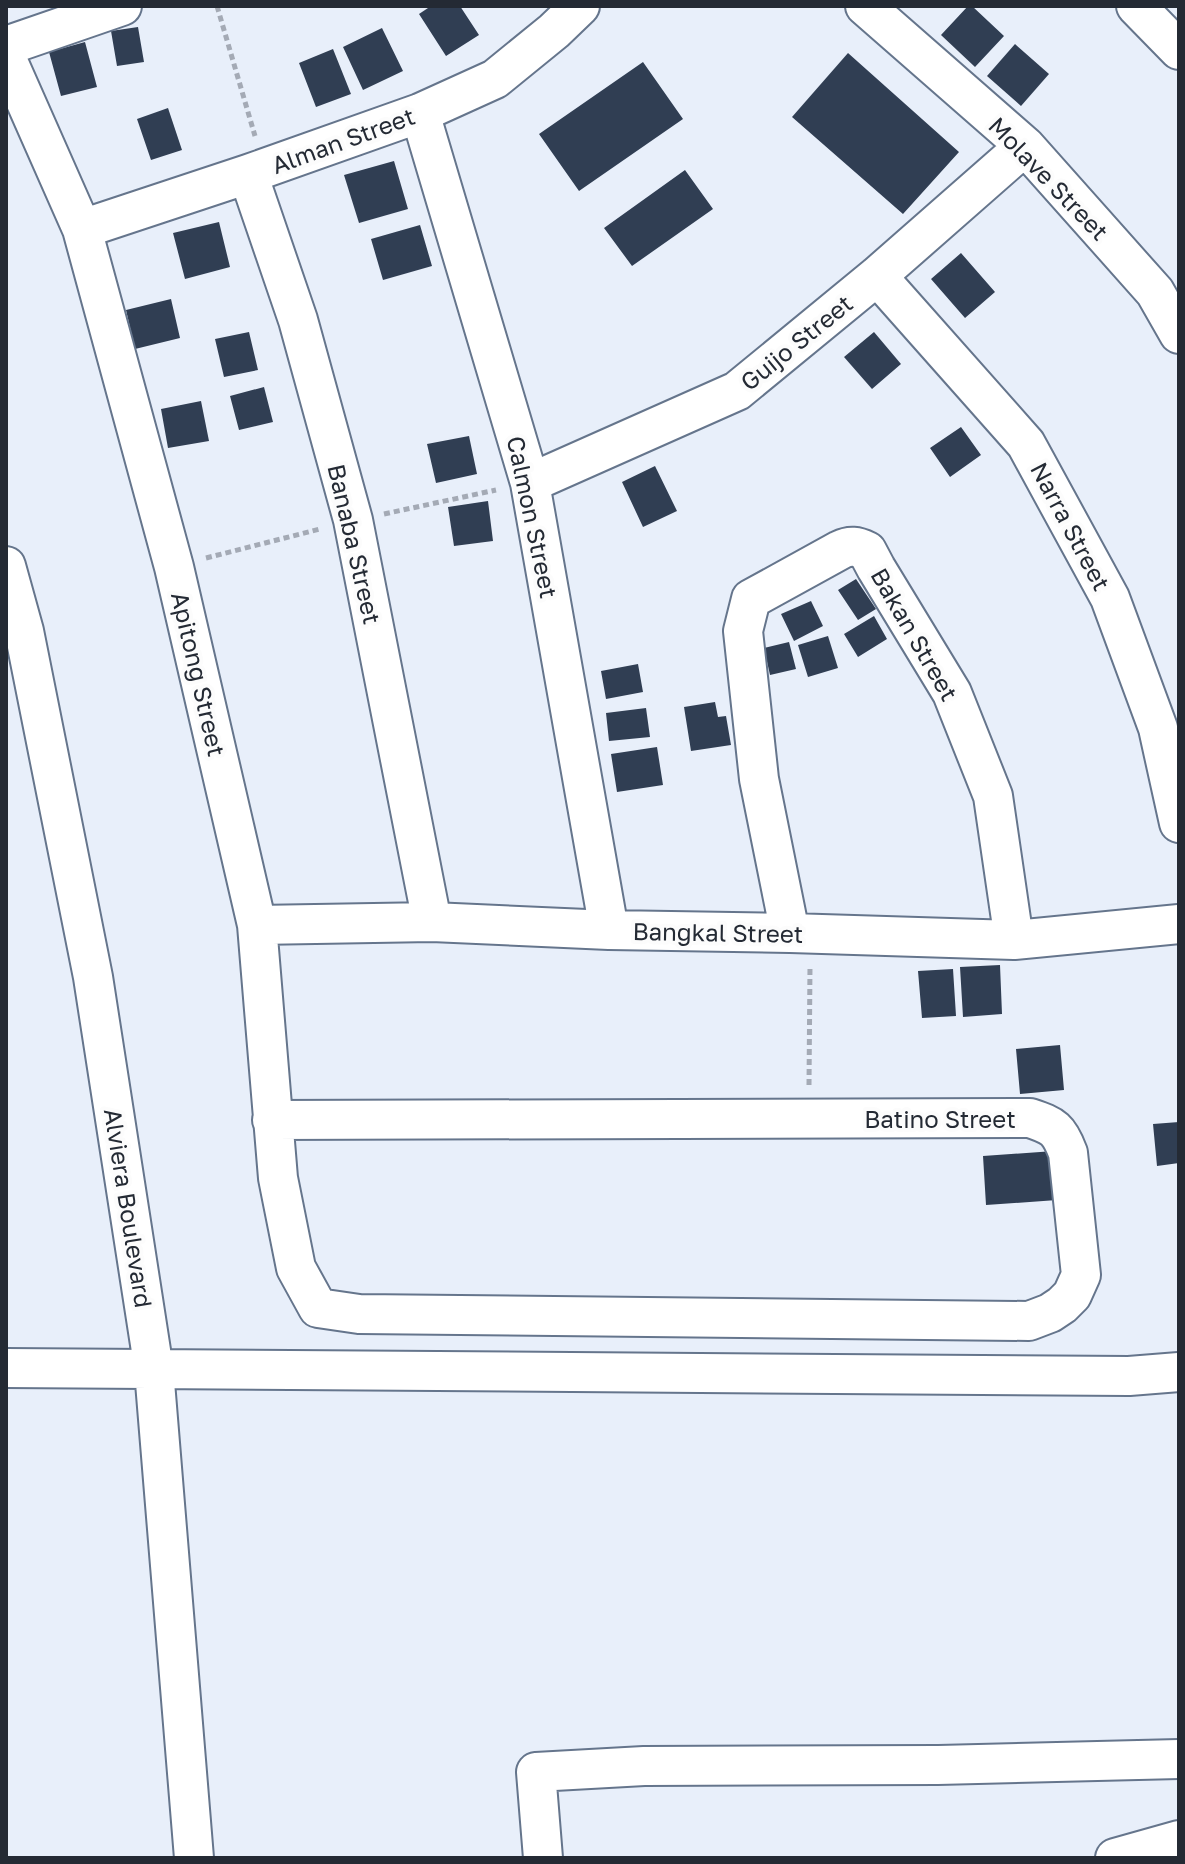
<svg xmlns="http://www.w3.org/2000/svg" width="1185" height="1864" viewBox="0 0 1185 1864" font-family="'Golos Text',sans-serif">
<rect width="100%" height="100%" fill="#e8effa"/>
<path fill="#303e53" d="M431 6H460L479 35 446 56 419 14Z
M968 6H972L1004 36 975 67 941 35Z
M138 27 144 62 117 66 111 31Z
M382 28 403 71 363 90 343 47Z
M85 42 97 87 61 96 49 52Z
M1015 44 1049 74 1021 106 987 76Z
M333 49 351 94 316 107 299 63Z
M848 53 959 152 903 214 792 117Z
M643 62 683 119 579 191 539 134Z
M168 108 182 150 151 160 137 119Z
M394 161 408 209 359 223 344 175Z
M685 170 713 209 632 266 604 228Z
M219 222 230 267 185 279 173 233Z
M420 225 432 266 383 280 371 239Z
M961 253 995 292 965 318 931 279Z
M171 299 180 338 135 349 126 310Z
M249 332 258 370 224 377 215 339Z
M874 332 901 364 872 389 844 357Z
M264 387 273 422 239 430 230 396Z
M201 401 209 441 168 448 161 409Z
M961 427 981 455 950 477 930 448Z
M469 436 477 474 436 483 427 444Z
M655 466 677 511 643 527 622 482Z
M488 501 493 541 454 546 448 507Z
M856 579 876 609 858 620 838 590Z
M811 601 823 626 794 641 781 614Z
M874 616 887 639 858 657 844 634Z
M828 636 838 668 808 677 798 645Z
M789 642 796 669 770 675 764 648Z
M638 664 643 692 606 699 601 671Z
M715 702 718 717 726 716 731 745 691 751 684 707Z
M646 708 650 737 609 741 606 713Z
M657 747 663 785 617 792 611 754Z
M1000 965 1002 1014 963 1017 960 967Z
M953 969 956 1016 922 1018 918 971Z
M1060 1045 1064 1090 1020 1094 1016 1049Z
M1179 1122V1163L1157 1166 1153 1124Z
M1054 1151 1057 1200 986 1205 983 1156Z"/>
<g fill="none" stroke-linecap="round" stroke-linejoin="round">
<g stroke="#65758c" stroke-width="42">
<path id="minor" d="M865 6 1025 146 1155 292 1179 334
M1136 6 1179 50
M6 46 122 6
M6 57 82 229 174 567 257 925 278 1178 296 1268 318 1308 359 1314 1029 1321 1050 1313 1062 1305 1072 1295 1081 1275 1068 1153C1059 1129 1054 1126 1030 1118L272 1120
M420 113 530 483 609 930
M248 174 298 320 353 520 432 922
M82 229 248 174 420 113 495 79 554 31 580 6
M877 276 1026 444 1110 598 1158 728 1179 823
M530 483 737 391 877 276 1025 146
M6 566 24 631 93 977 154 1370 194 1858
M257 925 432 922 609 930 790 933 1014 940 1179 924
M790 933 759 779 743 631 751 599 840 550C850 545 857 546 867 551L876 568 952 693 993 796 1014 940
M6 1368 1129 1376 1179 1372
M543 1858 536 1772 644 1766 938 1765 1179 1759
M1115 1858 1179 1840"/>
</g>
<path stroke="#a4aab5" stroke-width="5" stroke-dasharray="6 4" stroke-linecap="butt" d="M217 6 255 136
M384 514 496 490
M206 558 320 529
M809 1085 810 967"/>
<use href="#minor" stroke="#fff" stroke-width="38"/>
</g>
<g text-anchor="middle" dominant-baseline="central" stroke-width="8" stroke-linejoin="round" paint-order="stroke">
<g font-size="24" fill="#242a34" stroke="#fcfcfc">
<text transform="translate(343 140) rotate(-20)">Alman Street</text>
<text transform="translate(1049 178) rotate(46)">Molave Street</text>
<text transform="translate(796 342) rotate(-39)">Guijo Street</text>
<text transform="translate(533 517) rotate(78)">Calmon Street</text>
<text transform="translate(1071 526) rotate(62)">Narra Street</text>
<text transform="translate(355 544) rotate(77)">Banaba Street</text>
<text transform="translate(915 634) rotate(60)">Bakan Street</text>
<text transform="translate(199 674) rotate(77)">Apitong Street</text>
<text transform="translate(718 932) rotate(1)">Bangkal Street</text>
<text x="940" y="1118">Batino Street</text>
<text transform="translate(129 1208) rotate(81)">Alviera Boulevard</text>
</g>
</g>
<rect width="1185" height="1864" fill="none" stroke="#242a34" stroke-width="16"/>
</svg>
